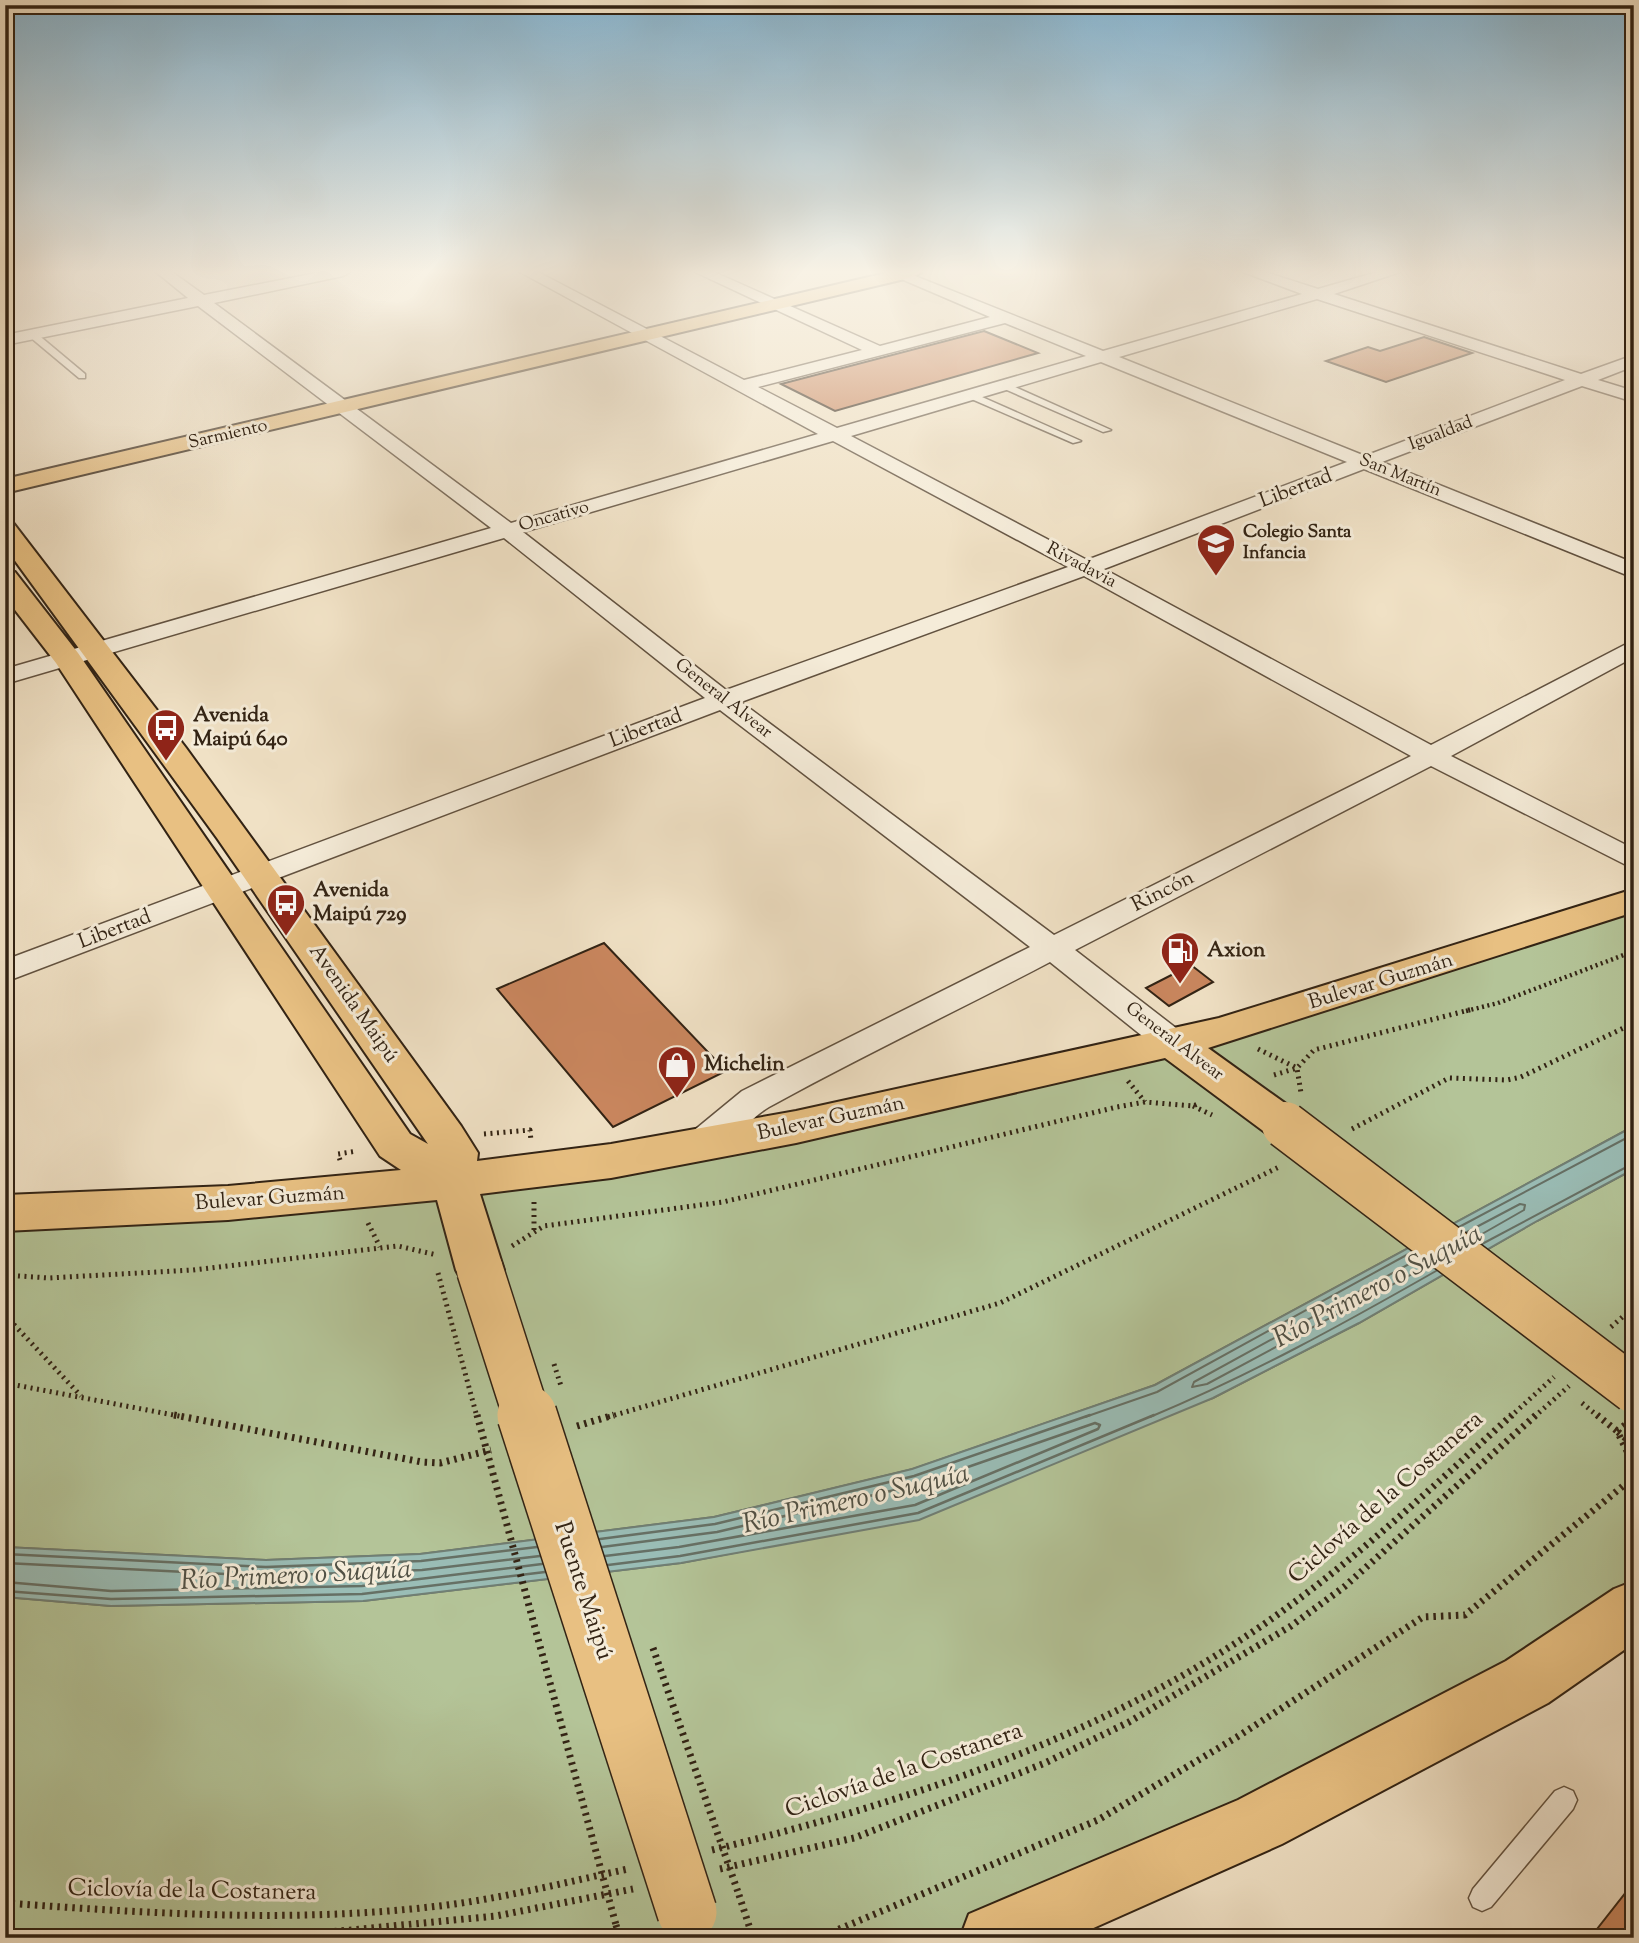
<svg xmlns="http://www.w3.org/2000/svg" width="1639" height="1943" viewBox="0 0 1639 1943" font-family="'Sorts Mill Goudy',serif">
<rect width="100%" height="100%" fill="#f0e1c5"/>
<filter id="stains"><feTurbulence type="fractalNoise" baseFrequency=".00286" numOctaves="4"/><feColorMatrix values="0 0 0 0 .2 0 0 0 0 .09 0 0 0 0 .02 0 0 0 .5 -.17"/></filter>
<radialGradient id="worn" r=".72"><stop offset=".6" stop-color="#630" stop-opacity="0"/><stop offset="1" stop-color="#630" stop-opacity=".3"/></radialGradient>
<path fill="#b4c498" stroke="#737456" stroke-width="2" d="M1634 900V1126L1155 1385 913 1469 714 1517 420 1554 266 1560 5 1547V1213L353 1193 1110 1056Z
M1634 1169V1609L993 1938H5V1597L111 1606 363 1601 681 1563 796 1541 1213 1398 1359 1323 1537 1221Z"/>
<path fill="#9abdb6" stroke="#707f75" stroke-width="2" d="M1634 1126V1169L1537 1221 1359 1323 1213 1398 919 1520 681 1563 363 1601 111 1606 5 1597V1547L266 1560 420 1554 714 1517 912 1469 1155 1385Z"/>
<g fill="none" stroke-linecap="round" stroke-linejoin="round">
<path stroke="#667065" stroke-width="2" d="M1459 1227 1634 1134
M1467 1232 1520 1204 1525 1205 1524 1210 1475 1238
M1482 1244 1634 1163
M1420 1258 1194 1382 1192 1387 1207 1384 1429 1265
M1085 1417 1157 1392 1412 1252
M1150 1417C1249 1376 1343 1324 1436 1271"/>
<path stroke="#667065" stroke-width="2.5" d="M600 1539 715 1524 914 1476 1090 1415
M602 1547 717 1532 916 1485 1095 1423 1100 1425 1098 1429 915 1505 679 1547 605 1556
M5 1554 266 1567 421 1561 537 1547
M5 1563 265 1576 422 1570 540 1556
M608 1565 680 1556 918 1513 1154 1415
M5 1582 111 1591 362 1586 542 1564
M5 1591 111 1599 362 1594 545 1572"/>
</g>
<path fill="#c9865e" stroke="#322314" stroke-width="2" d="M984 331 1038 353 835 411 781 384Z
M1424 337 1472 353 1386 382 1326 361 1368 347 1380 351Z
M604 943 726 1071 613 1127 497 989Z
M1191 965 1213 982 1169 1006 1146 988Z
M1634 1882V1938H1590Z"/>
<g fill="none" stroke-linecap="round" stroke-linejoin="round">
<g stroke="#625240" stroke-width="3">
<path id="lane" d="M30 333H36L85 374V378H79L30 337Z
M1000 383H1006L1111 430 1103 432 1000 387Z
M967 393H973L1081 441 1073 443 967 397Z
M1564 1787 1573 1791 1577 1800 1573 1809 1491 1907 1482 1911 1473 1907 1469 1898 1473 1889 1555 1791Z"/>
</g>
<g stroke="#625240" stroke-width="3">
<path id="street" d="M156 272H172L204 295 321 272H350L343 276 214 303 511 523 818 434 520 272H538L744 380 862 350 695 272H714L880 346 990 317 885 272H905L1103 351 1302 294 1243 272H1265L1318 289 1377 272H1400L1334 294 1581 374 1634 355V366L1598 380 1634 391V402L1582 386 1382 462 1634 563V578L1364 469 1104 569 1431 745 1634 640V657L1451 756 1634 849V869L1431 766 1075 950 1185 1035 1190 1043 1185 1051 1173 1054 1161 1051 1050 962C957 1011 861 1056 769 1107 742 1122 720 1166 686 1155L681 1146 686 1137 742 1091 1030 947 720 710 5 982V960L705 698 504 538 5 684V669L491 528 198 306 5 345V335L188 298ZM1317 299 1565 380 1365 456 1119 357ZM1005 323 1086 356 837 428 758 387ZM1101 362 1347 462 1087 560 851 436ZM833 441 1068 567 726 690 523 532ZM1084 576 1411 756 1054 935 741 702Z"/>
</g>
<g stroke="#322314" stroke-width="4">
<path id="primary" d="M890 272H922L913 277 5 493V479Z
M5 521 14 524 186 748 461 1126 478 1153 477 1161 611 1144 796 1111 1219 1018 1634 889V912L1208 1048 1300 1114 1306 1125 1300 1136 1285 1141 1270 1136 1165 1058 796 1143 611 1178 480 1194 504 1270 497 1283 480 1289 463 1283 456 1270 437 1200 228 1220 5 1231V1195L228 1186 401 1170 380 1156 56 663 5 597V570L15 572 78 653 410 1134 428 1144 217 838 5 547Z
M1634 1581V1643L1548 1703 1282 1844 1071 1938H960L969 1914 1238 1800 1506 1661 1614 1589Z"/>
</g>
<path stroke="#322314" stroke-width="4.5" stroke-dasharray="2 3.5" stroke-linecap="butt" d="M1466 1011 1498 1003 1634 951"/>
<path stroke="#322314" stroke-width="5" stroke-dasharray="2 4.5" stroke-linecap="butt" d="M1258 1049 1297 1068 1301 1093
M1274 1075 1297 1068 1314 1050 1473 1009
M1128 1081 1145 1102
M1193 1106 1212 1115
M1352 1129 1449 1078 1507 1080 1521 1077 1634 1023
M484 1134 530 1130 531 1141
M340 1160 338 1154 357 1151
M534 1202V1231
M368 1223 380 1247
M512 1246 544 1226 723 1202 1117 1107 1145 1102 1193 1106 1200 1103
M5 1275 49 1278 193 1270 398 1246 437 1255
M5 1315 81 1396
M1611 1327 1634 1307
M5 1383 184 1417
M608 1417 1000 1303 1279 1167
M1510 1417 1554 1377
M1534 1417 1569 1386"/>
<path stroke="#322314" stroke-width="7" stroke-dasharray="2.5 5" stroke-linecap="butt" d="M174 1415 422 1462 440 1463 491 1450
M1625 1425 1617 1431 1634 1465
M577 1426 614 1415
M1618 1432 1634 1445
M712 1850C900 1804 1086 1743 1248 1635 1344 1571 1427 1492 1512 1415
M720 1869 854 1838 1045 1763 1129 1722 1291 1626 1344 1587 1536 1415
M739 1895 753 1938
M5 1903C146 1913 289 1923 430 1907 497 1900 562 1883 628 1869
M616 1925 620 1938
M79 1938 91 1934 232 1938
M267 1938 496 1916 633 1889
M818 1938 1098 1820 1237 1737 1423 1617 1465 1615 1634 1477"/>
<use href="#lane" fill="#f5ecd9" fill-rule="evenodd"/>
<use href="#street" fill="#f5ecd9" fill-rule="evenodd"/>
<use href="#primary" fill="#e8c082" fill-rule="evenodd"/>
<g stroke="#322314" stroke-width="49" stroke-linecap="butt">
<path id="primary-bridge-far1" d="M1285 1125 1634 1390
M480 1270 527 1417"/>
</g>
<g stroke="#322314" stroke-width="62" stroke-linecap="butt">
<path id="primary-bridge" d="M527 1415 687 1912"/>
</g>
<path stroke="#322314" stroke-width="5" stroke-dasharray="2 4.5" stroke-linecap="butt" d="M438 1273 477 1417
M554 1364 561 1386
M1582 1403 1599 1417"/>
<path stroke="#322314" stroke-width="7" stroke-dasharray="2.5 5" stroke-linecap="butt" d="M477 1415 616 1925
M1597 1415 1617 1431
M653 1648 739 1895"/>
<use href="#primary-bridge-far1" stroke="#e8c082" stroke-width="46"/>
<use href="#primary-bridge" stroke="#e8c082" stroke-width="59"/>
</g>
<linearGradient id="sky" x2="0" y2="1"><stop stop-color="#89b8d4"/><stop offset="0.5" stop-color="#f8f2e5"/><stop offset="1" stop-color="#f8f2e5" stop-opacity="0"/></linearGradient>
<rect width="1639" height="544" fill="url(#sky)"/>
<defs>
<g id="school-pin" transform="scale(2.0125)"><path d="M0 17L-7.5 6A9.5 9.5 0 1 1 7.5 6Z" fill="#8f2418" stroke="#f5ecd9"/><path d="M0-5L7-2L0 1L-7-2ZM-4 1L0 2.5L4 1V4Q0 6-4 4Z" fill="#fff"/></g>
<g id="bus-pin" transform="scale(2.0125)"><path d="M0 17L-7.5 6A9.5 9.5 0 1 1 7.5 6Z" fill="#8f2418" stroke="#f5ecd9"/><path d="M-5-6H5V4H4V6H2V4H-2V6H-4V4H-5ZM-3.5-4V0h7V-4ZM-3.5 1.2v1.5H-2V1.2ZM2 1.2v1.5H3.5V1.2Z" fill="#fff"/></g>
<g id="fuel-pin" transform="scale(2.0125)"><path d="M0 17L-7.5 6A9.5 9.5 0 1 1 7.5 6Z" fill="#8f2418" stroke="#f5ecd9"/><path d="M-5.5-6h7V0h2V4h1.3V-2.5L3-4.5l.8-.8L6-3V5H2.5V1h-1V6h-7ZM-4.2-4.7v3.2H.2V-4.7Z" fill="#fff"/></g>
<g id="shop-pin" transform="scale(2.0125)"><path d="M0 17L-7.5 6A9.5 9.5 0 1 1 7.5 6Z" fill="#8f2418" stroke="#f5ecd9"/><path d="M-5-2.5h2.3a2.7 3.5 0 0 1 5.4 0H5L5.5 6h-11ZM-1.5-2.5h3a1.5 2.3 0 0 0-3 0Z" fill="#fff"/></g>
</defs>
<g fill-rule="evenodd">
<use href="#school-pin" x="1216" y="543"/>
<use href="#bus-pin" x="166" y="728"/>
<use href="#bus-pin" x="286" y="903"/>
<use href="#fuel-pin" x="1180" y="951"/>
<use href="#shop-pin" x="677" y="1065"/>
</g>
<g text-anchor="middle" dominant-baseline="central" stroke-width="6" stroke-linejoin="round" paint-order="stroke">
<g font-size="18" fill="#322314" stroke="#f5ecd9">
<text transform="translate(1441 434) rotate(-21)">Igualdad</text>
<text transform="translate(228 435) rotate(-13)">Sarmiento</text>
<text transform="translate(1400 476) rotate(22)">San Martín</text>
<text transform="translate(554 517) rotate(-16)">Oncativo</text>
<text transform="translate(1081 566) rotate(28)">Rivadavia</text>
<text transform="translate(723 699) rotate(38)">General Alvear</text>
<text transform="translate(1174 1042) rotate(37)">General Alvear</text>
</g>
<g font-size="18" font-weight="bold" fill="#322314" stroke="#f5ecd9" text-anchor="start">
<text x="1243" y="533">Colegio Santa<tspan x="1243" dy="21">Infancia</tspan></text>
</g>
<g font-size="21" fill="#322314" stroke="#f5ecd9">
<text transform="translate(1296 489) rotate(-21)">Libertad</text>
<text transform="translate(646 729) rotate(-21)">Libertad</text>
<text transform="translate(1163 892) rotate(-27)">Rincón</text>
<text transform="translate(115 930) rotate(-21)">Libertad</text>
<text transform="translate(1381 982) rotate(-17)">Bulevar Guzmán</text>
<text transform="translate(353 1004) rotate(55)">Avenida Maipú</text>
<text transform="translate(831 1119) rotate(-12)">Bulevar Guzmán</text>
<text transform="translate(270 1199) rotate(-4)">Bulevar Guzmán</text>
</g>
<g font-size="21" font-weight="bold" fill="#322314" stroke="#f5ecd9" text-anchor="start">
<text x="193" y="716">Avenida<tspan x="193" dy="24">Maipú 640</tspan></text>
<text x="313" y="891">Avenida<tspan x="313" dy="24">Maipú 729</tspan></text>
<text x="1207" y="951">Axion</text>
<text x="704" y="1065">Michelin</text>
</g>
<g font-size="24" fill="#322314" stroke="#f5ecd9">
<text transform="translate(1386 1498) rotate(-41)">Ciclovía de la Costanera</text>
<text transform="translate(583 1591) rotate(72)">Puente Maipú</text>
<text transform="translate(904 1771) rotate(-19)">Ciclovía de la Costanera</text>
<text transform="translate(192 1891) rotate(1)">Ciclovía de la Costanera</text>
</g>
<g font-size="28" font-style="italic" fill="#515145" stroke="#f5ecd9">
<text transform="translate(1378 1287) rotate(-28)">Río Primero o Suquía</text>
<text transform="translate(856 1500) rotate(-13)">Río Primero o Suquía</text>
<text transform="translate(296 1576) rotate(-3)">Río Primero o Suquía</text>
</g>
</g>
<rect width="1639" height="1943" fill="none" stroke="#f0e1c5" stroke-width="28"/>
<rect x="7" y="7" width="1625" height="1929" fill="none" stroke="#322314" stroke-width="3.5"/>
<rect x="14" y="14" width="1611" height="1915" fill="none" stroke="#322314" stroke-width="2"/>
<rect width="100%" height="100%" filter="url(#stains)"/>
<rect width="100%" height="100%" fill="url(#worn)"/>
</svg>
